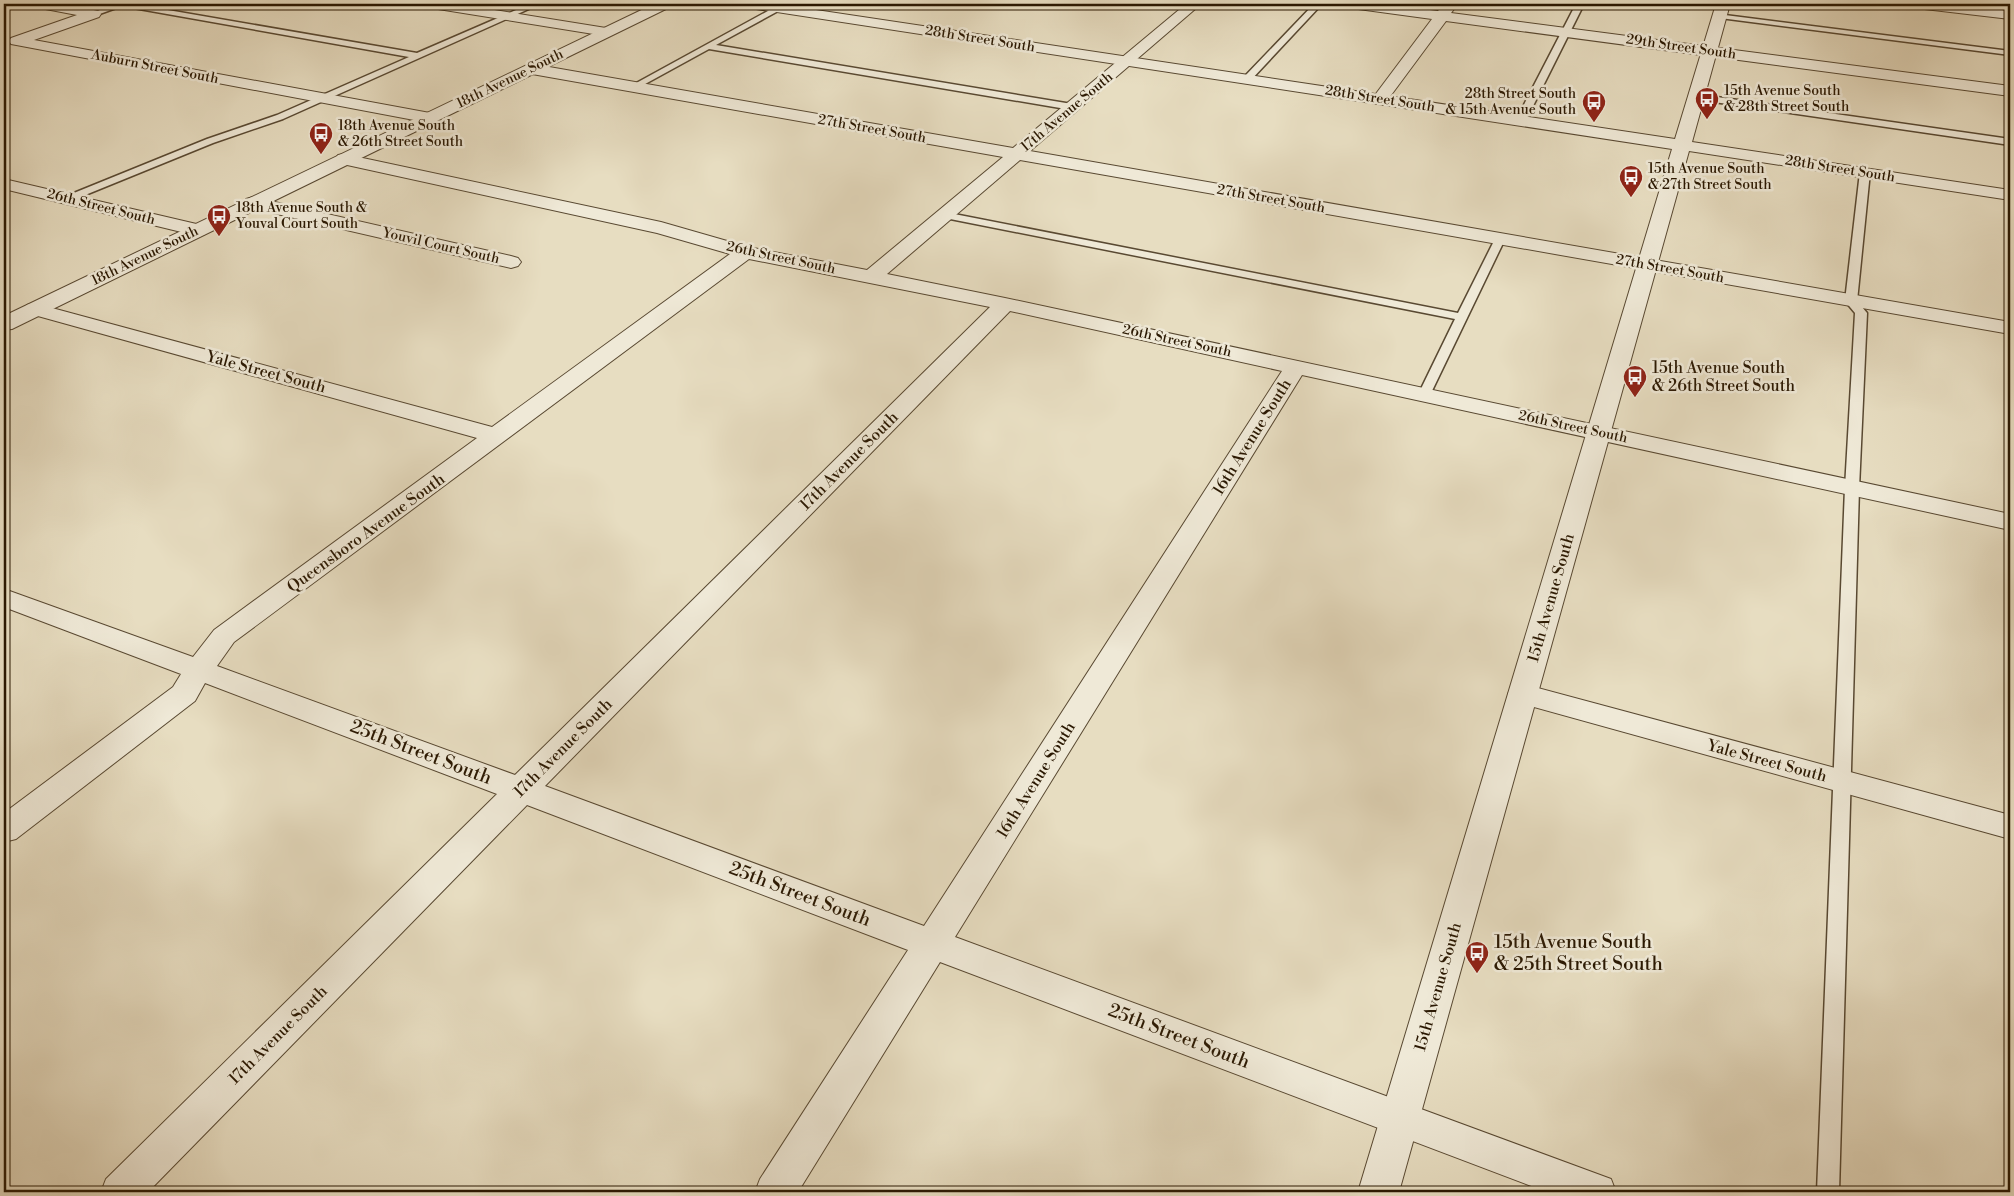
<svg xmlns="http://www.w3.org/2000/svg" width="2014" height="1196" viewBox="0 0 2014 1196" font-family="'Libre Bodoni',serif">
<rect width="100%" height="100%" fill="#e7ddc1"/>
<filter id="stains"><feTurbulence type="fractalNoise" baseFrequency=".004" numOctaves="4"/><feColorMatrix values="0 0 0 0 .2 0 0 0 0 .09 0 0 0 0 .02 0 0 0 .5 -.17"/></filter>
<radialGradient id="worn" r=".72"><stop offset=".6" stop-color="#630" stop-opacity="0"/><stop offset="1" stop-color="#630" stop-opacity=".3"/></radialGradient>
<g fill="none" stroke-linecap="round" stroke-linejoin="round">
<g stroke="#594932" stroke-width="3">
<path id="service" d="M115 4H133L417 53 530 4H540L283 119 213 143 68 202 64 201V197L207 139 277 115 409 57 122 6 94 16 90 14Z
M1314 4H1322L1250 81H1244V77Z
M1576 4H1584L1526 120 1521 123 1518 122 1516 120Z
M777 6 781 8 780 10 716 45 1072 104 1076 107 1072 110 709 49 636 89 629 87Z
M1717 14 2010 51V55L1720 18H1717Z
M1696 94 2010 139V145L1693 99 1692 97Z
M1865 169 1870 172 1857 301 1867 313 1859 488 1839 1192H1817L1845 488 1855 313 1845 301 1860 172Z
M944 212 1458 313 1495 239 1500 236 1505 239 1430 395 1424 399 1418 395 1455 319 940 217V213Z"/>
</g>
<g stroke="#594932" stroke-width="2">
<path id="minor" d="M33 4H61L99 11 101 14 99 17 34 40 430 113 436 114 438 118 436 122 430 123 11 44 9 41 11 38 77 15 35 7Z
M425 4H457L606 28 611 29 613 32 611 35 606 36 432 8Z
M1186 4H1201L1030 151 2010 322V334L1020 160 887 274 1005 298 2010 514V530L1302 375 955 937 1611 1179 1616 1192H1547L940 962 798 1192H755L760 1179 908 950 527 805 148 1192H101L106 1179 497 794 205 683 195 701 16 839 4 842V813L173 687 181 674 4 607V589L193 657 214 630 477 438 27 313 24 309 27 305 34 303 41 305 492 427 730 254 657 233 338 163 335 159 338 155 344 154 661 222 748 247 867 270 1003 157 532 74 527 72 524 69 527 66 532 64 1013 148ZM749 259 990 307 515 775 217 666 234 642ZM1010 311 1282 371 924 926 545 786Z
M1344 4H1381L1438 11 1444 4H1458L1451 13 2010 86V96L1446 21 1386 102H1374L1372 99 1432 19 1351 8Z
M1909 4H1950L2010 11V19L1916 8Z
M4 179 205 226 208 230 205 234 198 236 4 189Z
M253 197 511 256 518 258 521 262 518 266 511 268 246 207 244 203 246 199Z
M1523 684 2010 815V839L1512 701 1508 694 1512 687Z"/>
</g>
<g stroke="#594932" stroke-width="2">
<path id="tertiary" d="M654 4H672L670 7 12 329 4 330V316Z
M743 4H776L1675 139 1716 4H1730L1692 142 2010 190V200L1689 151 1399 1192H1358L1672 149 750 8Z"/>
</g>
<use href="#service" fill="#efe9d7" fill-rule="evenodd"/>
<use href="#minor" fill="#efe9d7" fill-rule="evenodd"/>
<use href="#tertiary" fill="#efe9d7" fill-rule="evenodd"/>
</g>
<defs>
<g id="bus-pin" transform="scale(1.25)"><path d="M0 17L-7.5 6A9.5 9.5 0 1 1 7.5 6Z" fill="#8f2418" stroke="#efe9d7"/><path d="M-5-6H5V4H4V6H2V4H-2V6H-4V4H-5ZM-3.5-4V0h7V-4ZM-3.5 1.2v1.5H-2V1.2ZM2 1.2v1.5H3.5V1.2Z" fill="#fff"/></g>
</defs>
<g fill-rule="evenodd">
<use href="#bus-pin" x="1707" y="99"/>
<use href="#bus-pin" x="1594" y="102"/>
<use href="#bus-pin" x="321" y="134"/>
<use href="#bus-pin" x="1631" y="177"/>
<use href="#bus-pin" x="219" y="216"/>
<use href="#bus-pin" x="1635" y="377"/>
<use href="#bus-pin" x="1477" y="953"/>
</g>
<g text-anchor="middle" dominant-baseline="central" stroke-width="5" stroke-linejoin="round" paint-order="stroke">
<g font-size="14" fill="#2a1802" stroke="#efe9d7">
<text transform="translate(980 39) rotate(9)">28th Street South</text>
<text transform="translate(1681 47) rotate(8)">29th Street South</text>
<text transform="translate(155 67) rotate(11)">Auburn Street South</text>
<text transform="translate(510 79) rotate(-26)">18th Avenue South</text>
<text transform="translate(1380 99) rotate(9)">28th Street South</text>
<text transform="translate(1067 112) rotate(-40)">17th Avenue South</text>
<text transform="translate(872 129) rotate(10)">27th Street South</text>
<text transform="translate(1840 169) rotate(9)">28th Street South</text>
<text transform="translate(1271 199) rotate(10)">27th Street South</text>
<text transform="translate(101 207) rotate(14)">26th Street South</text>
<text transform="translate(441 246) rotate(13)">Youvil Court South</text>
<text transform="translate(145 256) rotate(-26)">18th Avenue South</text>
<text transform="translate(781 258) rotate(12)">26th Street South</text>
<text transform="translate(1670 269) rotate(10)">27th Street South</text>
<text transform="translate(1177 341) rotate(12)">26th Street South</text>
<text transform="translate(1573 427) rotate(12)">26th Street South</text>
</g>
<g font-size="14" fill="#2a1802" stroke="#efe9d7" text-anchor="start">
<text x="1724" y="91">15th Avenue South<tspan x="1724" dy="16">&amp; 28th Street South</tspan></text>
<text x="1576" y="94" text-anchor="end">28th Street South<tspan x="1576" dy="16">&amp; 15th Avenue South</tspan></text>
<text x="338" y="126">18th Avenue South<tspan x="338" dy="16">&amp; 26th Street South</tspan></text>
<text x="1648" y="169">15th Avenue South<tspan x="1648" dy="16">&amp; 27th Street South</tspan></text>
<text x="236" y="208">18th Avenue South &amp;<tspan x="236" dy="16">Youval Court South</tspan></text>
</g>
<g font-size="16" fill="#2a1802" stroke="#efe9d7" text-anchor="start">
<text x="1652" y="368">15th Avenue South<tspan x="1652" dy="18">&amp; 26th Street South</tspan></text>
</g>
<g font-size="16" fill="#2a1802" stroke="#efe9d7">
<text transform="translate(266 372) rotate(15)">Yale Street South</text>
<text transform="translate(1252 437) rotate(-58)">16th Avenue South</text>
<text transform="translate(849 461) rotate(-45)">17th Avenue South</text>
<text transform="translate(366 533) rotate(-36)">Queensboro Avenue South</text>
<text transform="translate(1551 598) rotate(-74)">15th Avenue South</text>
<text transform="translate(563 748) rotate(-45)">17th Avenue South</text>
<text transform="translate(1767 761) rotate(15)">Yale Street South</text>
<text transform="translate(1036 780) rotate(-58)">16th Avenue South</text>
<text transform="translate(1438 987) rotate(-74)">15th Avenue South</text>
<text transform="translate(278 1035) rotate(-45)">17th Avenue South</text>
</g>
<g font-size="19" fill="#2a1802" stroke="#efe9d7">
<text transform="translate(421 752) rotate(21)">25th Street South</text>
<text transform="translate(800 894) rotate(21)">25th Street South</text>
<text transform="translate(1179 1036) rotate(21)">25th Street South</text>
</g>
<g font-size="19" fill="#2a1802" stroke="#efe9d7" text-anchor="start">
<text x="1494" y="942">15th Avenue South<tspan x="1494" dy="22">&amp; 25th Street South</tspan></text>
</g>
</g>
<rect width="2014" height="1196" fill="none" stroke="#e7ddc1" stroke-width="20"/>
<rect x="5" y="5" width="2004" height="1186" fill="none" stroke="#2a1802" stroke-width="2.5"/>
<rect x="10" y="10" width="1994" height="1176" fill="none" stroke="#2a1802"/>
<rect width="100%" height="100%" filter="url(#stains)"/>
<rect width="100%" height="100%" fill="url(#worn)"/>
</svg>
